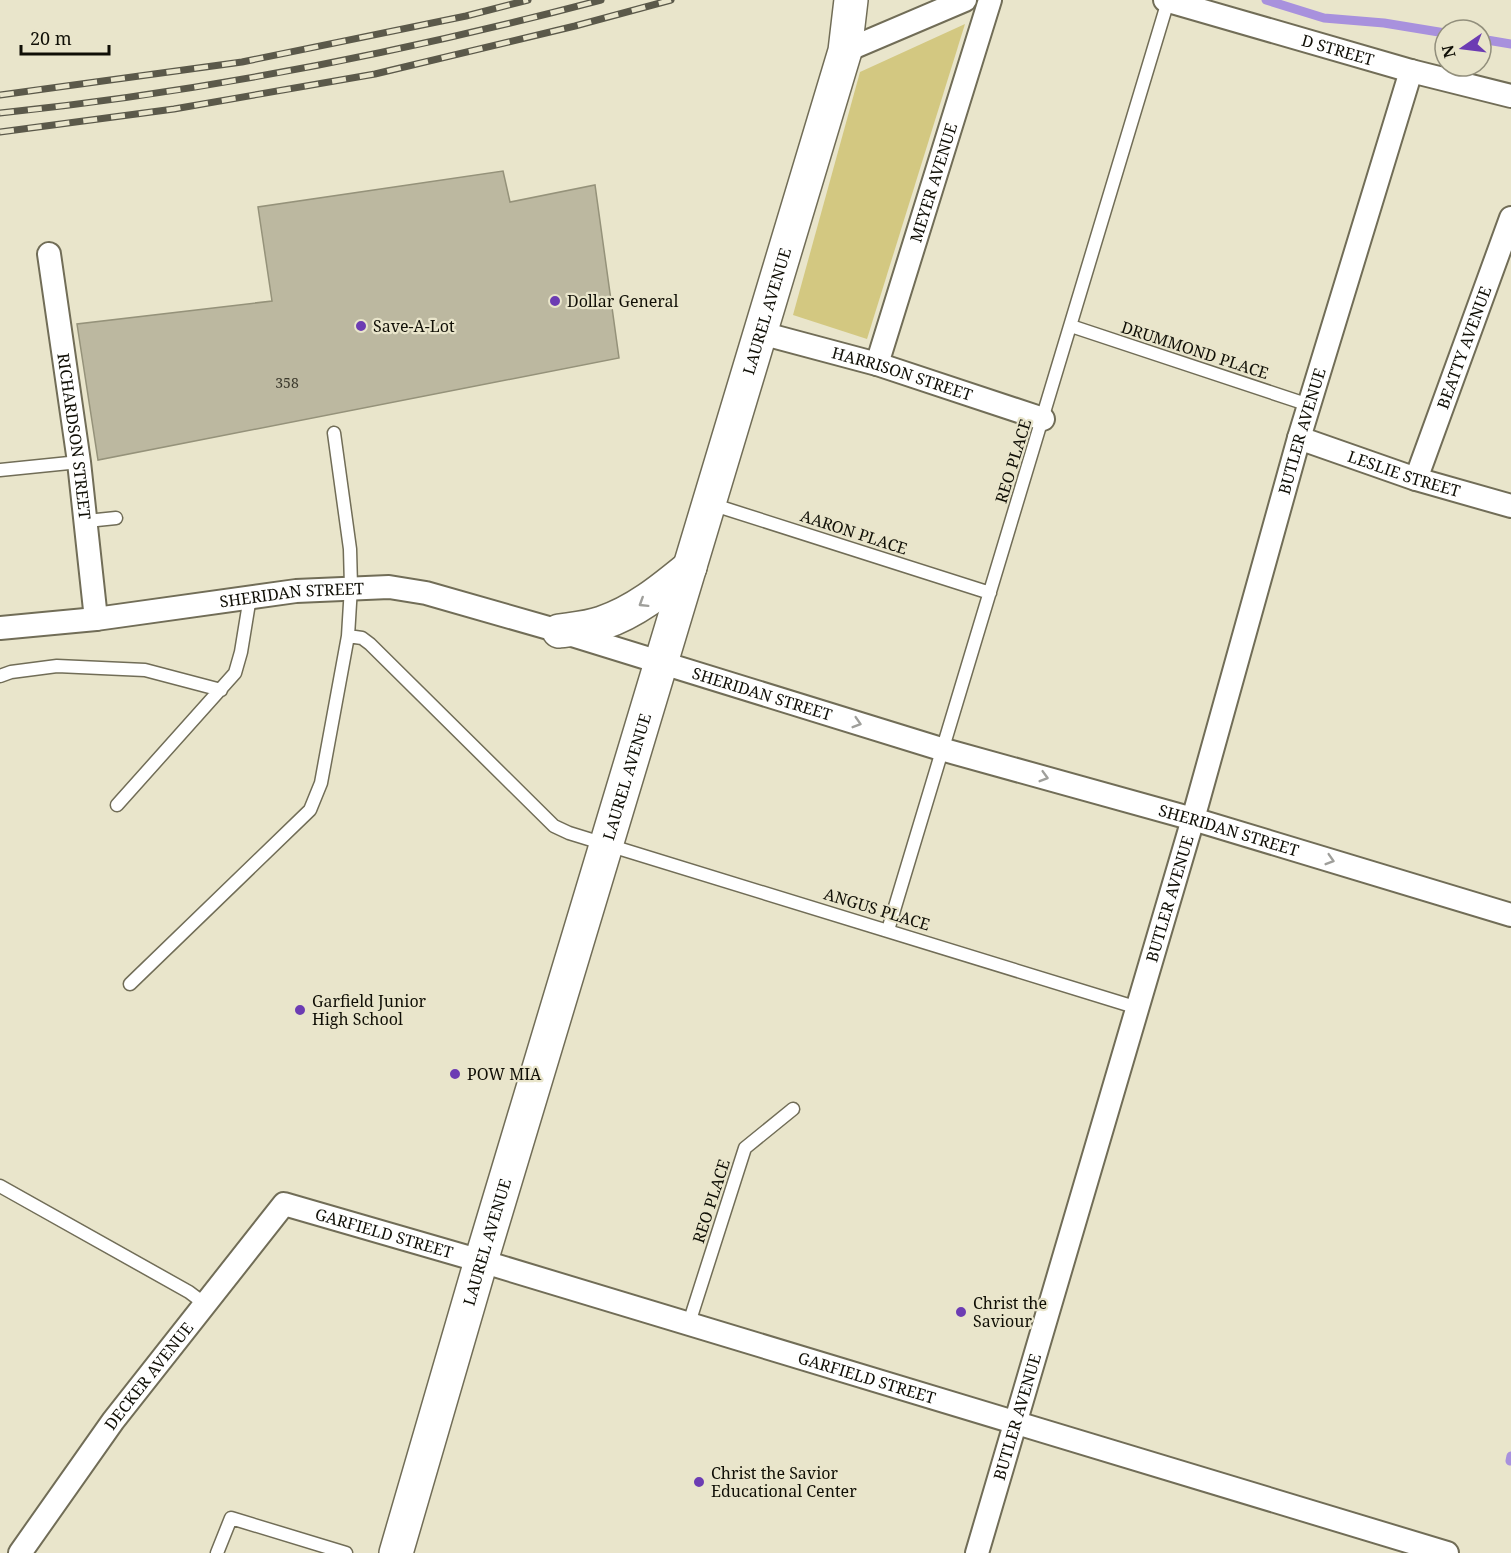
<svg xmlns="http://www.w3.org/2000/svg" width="1511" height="1553" viewBox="0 0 1511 1553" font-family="'Noto Serif',serif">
<rect width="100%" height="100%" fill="#e9e5cb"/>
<path fill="#d3c881" d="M965 24 867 339 793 315 860 72Z"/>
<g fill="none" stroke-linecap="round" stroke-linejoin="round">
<path stroke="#a891dd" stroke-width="9" d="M1266 0 1324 18 1384 23 1445 33
M1481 39 1511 44
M1510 1461 1511 1456"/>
</g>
<path fill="#bcb8a0" stroke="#95927a" stroke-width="1.5" d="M503 171 510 202 595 185 619 358 98 460 77 324 272 301 258 207Z"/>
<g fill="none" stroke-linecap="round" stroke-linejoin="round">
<g stroke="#716d57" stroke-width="15">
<path id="lane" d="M1071 326 1309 405
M0 470 79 462
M711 504 990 593
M87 521 116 518
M348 636 362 638 370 644 554 826 569 833 1138 1008
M0 676 11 672 57 666 145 670 221 690
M117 805 235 673 241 652 250 597
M888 930 1168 1
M130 984 310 810 321 783 348 636 351 587 350 549 334 433
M0 1186 189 1292 205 1304
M689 1323 745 1148 793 1109
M217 1553 231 1518 346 1553"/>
</g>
<g stroke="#716d57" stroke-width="26">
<g id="street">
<path id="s1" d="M1165 0 1411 71 1511 96"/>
<path d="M845 51 965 0"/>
<path id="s2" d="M49 254 79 462 96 619"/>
<path id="s3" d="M761 333 877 364 1043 419"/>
<path id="s4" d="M877 364 990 0"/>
<path id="s5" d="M1299 438 1416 479 1511 506"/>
<path id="s6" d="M1416 479 1511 218"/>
<path id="s7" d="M0 628 96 619 296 591 389 587 426 593 559 631 941 749 1193 819 1511 915"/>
<path id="s8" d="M20 1553 113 1421 284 1204 481 1261 1447 1553"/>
<path id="s9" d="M977 1553 1193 819 1299 438 1411 71"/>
</g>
</g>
<g stroke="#716d57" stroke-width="36">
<g id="secondary">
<path d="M559 631C573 629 588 628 602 623 635 612 662 590 690 567"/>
<path id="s10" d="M396 1553 481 1261 845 51 851 0"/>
</g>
</g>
<use href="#lane" stroke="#fff" stroke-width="12"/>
<use href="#street" stroke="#fff" stroke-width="22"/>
<use href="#secondary" stroke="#fff" stroke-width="33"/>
<g stroke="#5b594a" stroke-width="7">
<path id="rail" d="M0 95 242 62 466 16 528 0
M0 113C203 92 404 52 601 0
M0 132 174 109 375 74 575 26 671 0"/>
</g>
<use href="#rail" stroke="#e9e5cb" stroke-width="4.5" stroke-dasharray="14" stroke-linecap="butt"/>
</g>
<defs><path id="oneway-chevron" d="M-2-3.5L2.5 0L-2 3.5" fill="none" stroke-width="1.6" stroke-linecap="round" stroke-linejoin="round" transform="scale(1.5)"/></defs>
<g stroke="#9f9f9b">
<use href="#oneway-chevron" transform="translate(643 603) rotate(148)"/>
<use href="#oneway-chevron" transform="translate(857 723) rotate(17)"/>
<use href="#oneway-chevron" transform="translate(1044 777) rotate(16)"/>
<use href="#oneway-chevron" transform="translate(1330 860) rotate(17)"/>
</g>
<g fill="#6c3cb3" stroke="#e9e5cb" stroke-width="2">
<circle cx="555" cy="301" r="6"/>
<circle cx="361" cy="326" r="6"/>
<circle cx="300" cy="1010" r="6"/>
<circle cx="455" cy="1074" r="6"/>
<circle cx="961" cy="1312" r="6"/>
<circle cx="699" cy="1482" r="6"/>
</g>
<g text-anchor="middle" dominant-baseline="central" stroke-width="4.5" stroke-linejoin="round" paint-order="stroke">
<g font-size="14" fill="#3b392c">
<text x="287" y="382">358</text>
</g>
<g font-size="16" fill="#100f06" stroke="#e9e5cb">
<text stroke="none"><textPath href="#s1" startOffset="180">D STREET</textPath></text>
<text stroke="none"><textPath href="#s4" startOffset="190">MEYER AVENUE</textPath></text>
<text stroke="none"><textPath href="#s10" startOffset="1296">LAUREL AVENUE</textPath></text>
<text stroke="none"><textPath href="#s6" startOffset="140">BEATTY AVENUE</textPath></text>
<text transform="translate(1195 350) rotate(18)">DRUMMOND PLACE</text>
<text stroke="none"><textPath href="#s3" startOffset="147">HARRISON STREET</textPath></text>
<text stroke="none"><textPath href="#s9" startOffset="1168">BUTLER AVENUE</textPath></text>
<text stroke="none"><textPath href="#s2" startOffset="184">RICHARDSON STREET</textPath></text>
<text transform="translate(1013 461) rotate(-73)">REO PLACE</text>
<text stroke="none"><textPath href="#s5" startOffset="111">LESLIE STREET</textPath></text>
<text transform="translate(854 532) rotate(18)">AARON PLACE</text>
<text stroke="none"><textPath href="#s7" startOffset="294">SHERIDAN STREET</textPath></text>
<text stroke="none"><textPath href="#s7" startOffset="780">SHERIDAN STREET</textPath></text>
<text stroke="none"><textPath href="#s10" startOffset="810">LAUREL AVENUE</textPath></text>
<text stroke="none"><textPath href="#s7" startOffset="1266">SHERIDAN STREET</textPath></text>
<text stroke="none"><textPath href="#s9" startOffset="682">BUTLER AVENUE</textPath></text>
<text transform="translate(877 909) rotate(17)">ANGUS PLACE</text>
<text transform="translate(711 1201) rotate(-72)">REO PLACE</text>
<text stroke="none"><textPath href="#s8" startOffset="542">GARFIELD STREET</textPath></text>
<text stroke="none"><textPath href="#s10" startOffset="324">LAUREL AVENUE</textPath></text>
<text stroke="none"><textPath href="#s8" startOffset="219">DECKER AVENUE</textPath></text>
<text stroke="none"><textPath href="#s8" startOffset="1046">GARFIELD STREET</textPath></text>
<text stroke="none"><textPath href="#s9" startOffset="142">BUTLER AVENUE</textPath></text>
</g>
<g font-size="16" fill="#100f06" stroke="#e9e5cb" text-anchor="start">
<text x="567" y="301">Dollar General</text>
<text x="373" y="326">Save-A-Lot</text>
<text x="312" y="1001">Garfield Junior<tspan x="312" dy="18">High School</tspan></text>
<text x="467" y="1074">POW MIA</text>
<text x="973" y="1303">Christ the<tspan x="973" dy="18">Saviour</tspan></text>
<text x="711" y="1473">Christ the Savior<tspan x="711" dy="18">Educational Center</tspan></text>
</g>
</g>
<g transform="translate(1463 48) rotate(256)"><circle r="28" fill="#e9e5cb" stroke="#928f7c" stroke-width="1.5"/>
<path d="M0-4.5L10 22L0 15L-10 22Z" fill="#6c3cb3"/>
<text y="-9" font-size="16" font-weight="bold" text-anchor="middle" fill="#100f06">N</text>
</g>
<path d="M21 45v9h88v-9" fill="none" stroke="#100f06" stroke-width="3"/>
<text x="30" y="45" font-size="18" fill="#100f06" stroke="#e9e5cb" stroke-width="4.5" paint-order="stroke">20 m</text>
</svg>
